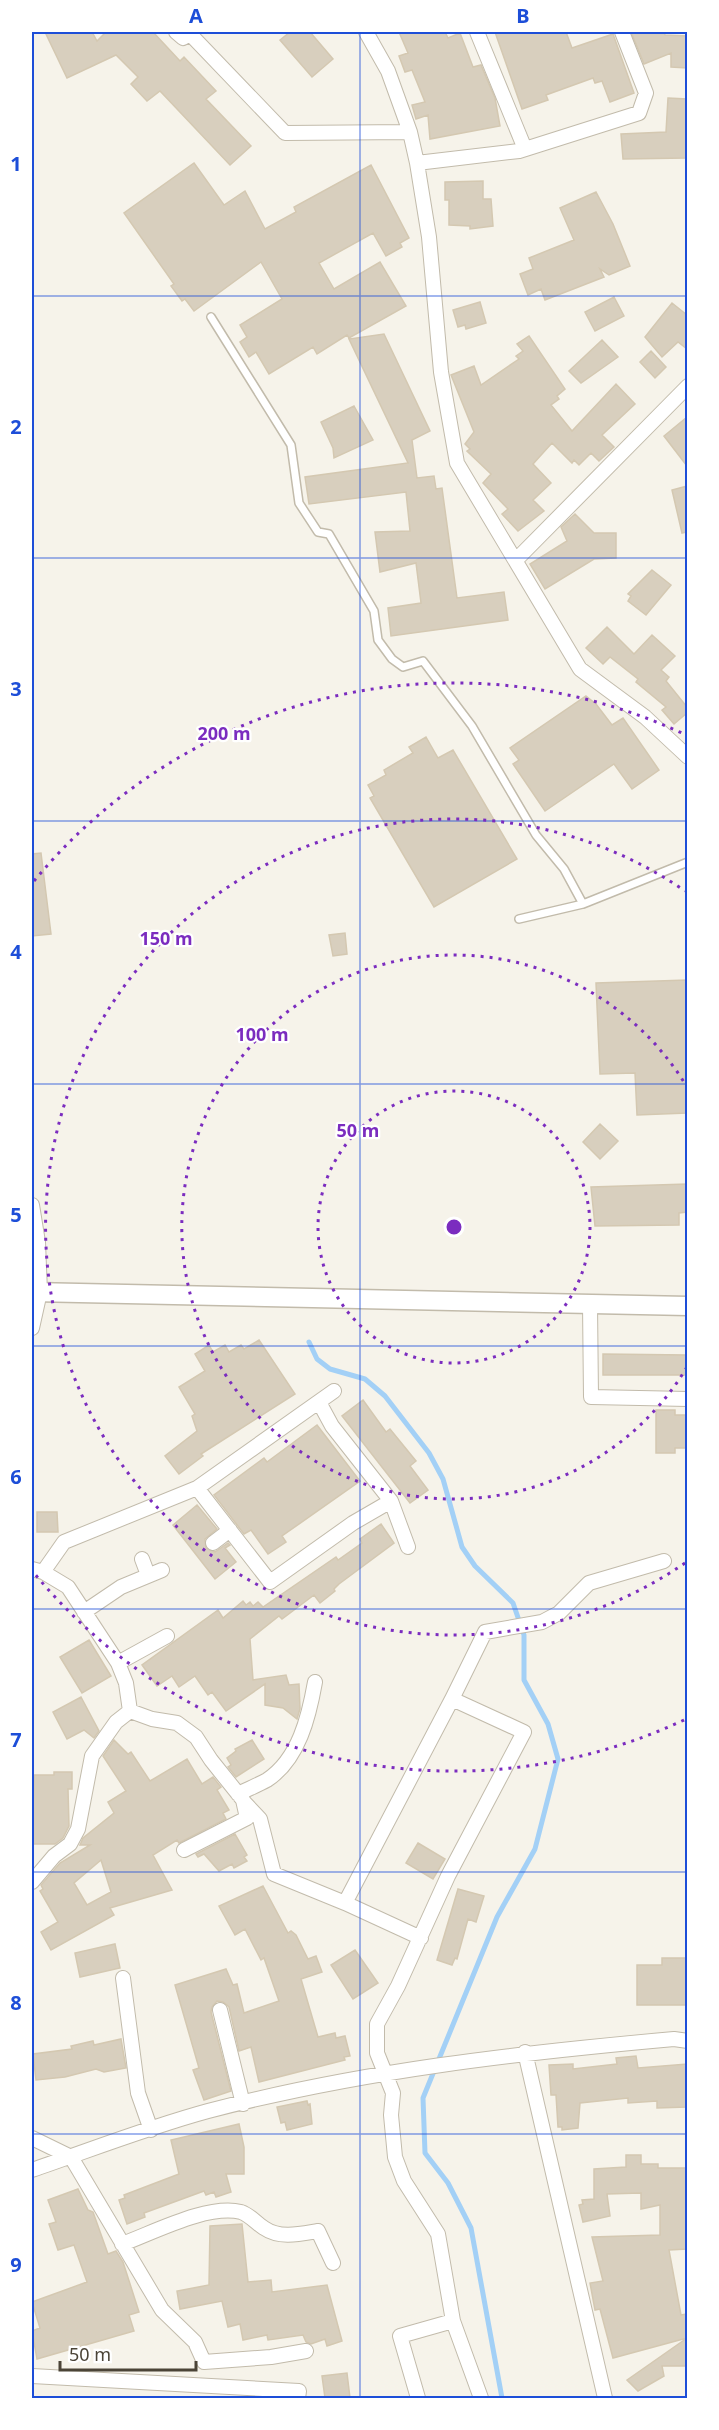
<svg xmlns="http://www.w3.org/2000/svg" width="719" height="2430" viewBox="0 0 719 2430" font-family="'Noto Sans',sans-serif">
<rect width="100%" height="100%" fill="#f6f3ea"/>
<g fill="none" stroke-linecap="round" stroke-linejoin="round">
<path stroke="#a3d0f6" stroke-width="5" d="M309 1342 317 1359 330 1369 365 1379 385 1396 429 1453 443 1479 462 1547 475 1566 513 1603 524 1635V1680L548 1724 558 1759 535 1849 497 1917 423 2098 425 2153 448 2183 471 2228 502 2398"/>
</g>
<path fill="#d8cfbe" stroke="#d4c8b1" stroke-width="1.5" fill-rule="evenodd" d="M45 32H92L97 41 106 32H153L180 61 184 57 216 91 206 99 251 146 230 165 160 91 147 101 131 84 138 77 116 55 67 78Z
M290 32H310L333 59 312 77 280 40Z
M399 32H445L448 38 460 33 473 67 481 65 495 98 500 126 430 139 428 115 416 119 412 105 425 102 412 70 405 72 399 56 408 53Z
M495 32H566L572 48 613 34 634 93 610 102 602 81 595 83 593 78 546 95 548 100 522 109Z
M631 32H664L665 35 687 36V68L671 67V53L644 64Z
M668 98 687 99 686 158 623 159 621 134 666 132Z
M194 163 224 205 245 191 265 229 296 212 294 207 371 165 409 238 400 243 402 247 386 256 373 233 319 263 334 289 380 262 406 306 349 338 347 335 317 354 313 347 269 374 256 352 249 357 240 342 247 337 240 325 282 299 261 262 194 311 185 299 182 301 171 286 174 284 124 213Z
M483 181V199H491L493 226 470 229V226L449 225V200H445V182Z
M596 192 613 224 630 266 609 275 600 269 604 277 545 300 541 289 528 295 520 274 533 269 529 258 574 240 560 208Z
M614 297 624 316 595 331 585 312Z
M480 302 486 323 466 329 465 325 458 327 453 310Z
M672 303 687 315V349L678 342 662 357 645 337Z
M384 334 430 431 412 440 417 478 434 476 436 489 442 488 457 598 504 592 508 620 391 636 388 608 421 603 416 563 380 572 375 532 410 531 406 492 309 504 305 477 408 463 349 339Z
M529 336 565 389 557 396 559 399 551 405 572 431 616 384 635 404 602 435 614 447 599 461 591 453 579 465 574 460 572 463 552 443 533 464 551 483 533 500 544 511 518 531 502 514 508 509 483 483 491 474 467 451 470 449 465 444 474 432 451 375 474 366 481 385 519 359 516 356 523 351 517 344Z
M602 340 618 357 581 383 569 371Z
M651 351 666 367 655 378 640 362Z
M354 406 373 440 334 458 333 448 321 422Z
M687 417V466L664 436Z
M687 486V532L682 533 672 490Z
M575 514 594 533H616V558L594 559 545 589 530 564 567 541 561 527Z
M652 570 671 585 646 615 628 601 631 596 628 594Z
M607 627 634 654 652 635 675 656 661 670 669 677 666 681 687 707V713L674 724 662 710 666 707 636 682 638 679 610 657 603 664 586 648Z
M586 696 596 704 612 725 623 718 659 770 632 789 614 764 545 811 513 764 519 760 510 748Z
M426 737 438 758 453 750 517 859 434 907 370 798 374 796 368 785 386 775 384 770 413 753 409 747Z
M41 853 51 934 32 936V854Z
M345 933 347 954 333 956 329 935Z
M687 980V1113L637 1115 635 1073 600 1074 596 983Z
M600 1124 618 1141 600 1159 583 1142Z
M687 1184V1212L679 1213V1225L595 1226 591 1187Z
M259 1340 295 1394 201 1454 203 1456 179 1474 165 1456 197 1431 192 1416 195 1414 179 1387 205 1371 195 1354 209 1345 213 1352 225 1345 229 1352 241 1345 244 1349Z
M603 1354 687 1355V1375H603Z
M363 1400 386 1432 390 1429 416 1461 410 1466 428 1490 410 1503 342 1416Z
M656 1410H675V1415H687V1448H675V1453H656Z
M317 1425 360 1481 282 1536 286 1542 268 1554 251 1530 244 1534 214 1495 264 1458 267 1462Z
M197 1505 217 1529 205 1539 206 1548 215 1552 228 1543 230 1545 225 1548 236 1562 215 1579 173 1525Z
M37 1512H57L58 1532H37Z
M381 1524 394 1543 339 1584 334 1589 335 1591 320 1603 314 1595 282 1619 279 1616 250 1639 253 1680 286 1675 289 1685 299 1684 300 1709 297 1719 283 1708 265 1705V1684L226 1711 212 1692 208 1695 195 1676 179 1687 172 1676 157 1686 142 1665 218 1610 223 1618 243 1601 246 1605 250 1602 253 1606 258 1602 263 1607 336 1557 338 1560 362 1543 360 1539Z
M89 1640 111 1676 82 1693 60 1657Z
M81 1697 99 1731 94 1738 84 1730 67 1739 53 1712Z
M114 1740 128 1754 131 1752 150 1781 187 1759 202 1784 213 1777 221 1787 217 1790 229 1810 223 1813 226 1819 179 1843 177 1840 153 1855 172 1890 110 1908 114 1915 51 1950 41 1932 58 1922 40 1891 43 1889 41 1885 60 1863 90 1845H80L83 1838 114 1813 108 1802 126 1791 103 1756ZM101 1860 111 1892 87 1905 74 1883Z
M252 1740 264 1759 236 1777 228 1767 231 1765 227 1758 236 1751 235 1749Z
M54 1772H72V1789H68L69 1826 63 1838 55 1844H32L34 1775H54Z
M235 1834 247 1855 244 1857 247 1861 234 1868 232 1864 219 1871 204 1854 198 1857 196 1854Z
M418 1843 445 1859 433 1879 406 1863Z
M263 1886 288 1933 291 1931 296 1935 308 1959 316 1956 322 1972 301 1979 318 2037 335 2033 336 2038 345 2036 350 2056 344 2057 345 2060 259 2082 251 2047 239 2051 229 2007 223 2002 217 2001 212 2007 211 2012 231 2091 204 2100 193 2070 199 2068 175 1985 226 1969 233 1985 237 1984 244 2013 279 2001 264 1958 261 1960 245 1929 235 1935 219 1906Z
M458 1889 484 1896 476 1922 468 1919 457 1959 455 1958 452 1965 437 1960Z
M115 1944 120 1968 80 1977 75 1953Z
M355 1950 378 1983 353 1999 331 1965Z
M662 1958H687V2005H637V1965H662Z
M121 2039 126 2068 104 2072 96 2069 65 2077 36 2080 33 2054 72 2049 71 2046 93 2041 94 2045Z
M636 2056 638 2068 687 2064V2107L657 2108V2101L628 2103V2098L580 2103 578 2128 562 2130V2127H558L556 2095H551L549 2065 573 2064V2069L617 2064 616 2058Z
M307 2101 308 2105 310 2104 312 2124 287 2130 285 2122 281 2123 277 2107Z
M239 2124 244 2147V2174H226L231 2192 216 2197 214 2192 206 2195 204 2191 144 2213 145 2217 127 2224 119 2200 125 2198 124 2195 179 2174 171 2140Z
M626 2155H641V2164H658V2168H687V2249L669 2250 681 2315 687 2314V2366H662L664 2376 638 2391 627 2380 687 2338 613 2358 600 2309 595 2310 590 2283 603 2281 592 2237 660 2235V2205L641 2209V2193L607 2194 610 2216 583 2222 579 2205 583 2204 582 2200 594 2199V2169L626 2167Z
M78 2189 88 2210 93 2212 108 2254 116 2251 123 2262 139 2312 129 2315 134 2331 37 2359 32 2331 40 2328 32 2302 87 2282 74 2245 58 2250 49 2224 56 2222 48 2200Z
M242 2224 248 2282 271 2280 272 2292 327 2285 342 2341 327 2346 325 2339 311 2344 306 2342 303 2335 268 2340 267 2335 243 2340 240 2324 228 2327 222 2301 180 2309 177 2291 209 2285 210 2226Z
M347 2373 350 2398H325L322 2376Z"/>
<g fill="none" stroke-linecap="round" stroke-linejoin="round">
<g stroke="#c2bbab" stroke-width="10">
<path id="service" d="M211 317 291 445 299 503 318 532 329 534 374 611 378 640 392 659 403 667 423 661 472 726 536 835 564 869 583 904
M519 919 583 904 688 862"/>
</g>
<g stroke="#c2bbab" stroke-width="16">
<path id="minor" d="M176 32 183 38 190 34
M193 32 190 34 285 133 410 132
M366 32 388 71 410 132 417 163 429 237 441 372 457 463 580 669 645 717 688 757
M477 32 525 149
M417 163 519 151 639 113 646 93 622 32
M516 560 688 386
M32 1205 38 1242 40 1292 32 1328
M590 1304 591 1397 688 1399
M319 1402 332 1426 391 1501 408 1547
M197 1488 270 1582 353 1523 391 1501
M213 1543 230 1530
M142 1559 148 1575
M32 1569 43 1572 64 1542 197 1488 334 1391
M43 1572 68 1587 118 1663 126 1683 130 1711 152 1719 177 1723 196 1737 211 1760 243 1800 247 1818 184 1850
M84 1612 121 1587 162 1570
M118 1663 167 1636
M452 1699 485 1632 542 1622 559 1613 589 1583 664 1561
M238 1794C248 1789 258 1785 267 1780 299 1759 309 1716 315 1682
M244 1802 260 1819 274 1874 345 1903
M32 1882 54 1856 70 1844 78 1829 92 1756 116 1722 130 1711
M421 1938 345 1903 452 1699 524 1732 448 1876 398 1986 377 2024V2053L393 2093 391 2115 395 2157 404 2181 438 2234 453 2321 481 2398
M123 1978 138 2093 151 2130
M220 2010 243 2104
M525 2052 605 2398
M32 2138 71 2157 162 2310 195 2342 204 2362 271 2357 306 2351
M32 2170C90 2150 149 2127 208 2111 361 2071 517 2053 674 2039L688 2041
M122 2244C155 2232 207 2204 241 2212 250 2215 256 2223 264 2228 280 2239 300 2234 318 2231L333 2263
M32 2376 299 2391 298 2398
M418 2398 400 2336 453 2321"/>
</g>
<g stroke="#c2bbab" stroke-width="21">
<path id="tertiary" d="M32 1292 688 1306"/>
</g>
<use href="#service" stroke="#fff" stroke-width="7"/>
<use href="#minor" stroke="#fff" stroke-width="14"/>
<use href="#tertiary" stroke="#fff" stroke-width="18"/>
</g>
<path fill="none" stroke="#1d4ed8" stroke-width="1.5" stroke-opacity="0.55" d="M360 32V2398M32 296H688M32 558H688M32 821H688M32 1084H688M32 1346H688M32 1609H688M32 1872H688M32 2134H688"/>
<g fill="none" stroke="#7b2cbf" stroke-width="3" stroke-dasharray="3 6">
<circle cx="454" cy="1227" r="136"/>
<path d="M687 1367A272 272 0 1 1 687 1087"/>
<path d="M685 1563A408 408 0 1 1 685 891"/>
<path d="M684 1720A544 544 0 0 1 34 1573M34 881A544 544 0 0 1 684 734"/>
</g>
<circle cx="454" cy="1227" r="9" fill="#7b2cbf" stroke="#fff" stroke-width="3"/>
<g font-size="18" text-anchor="middle" font-weight="bold" fill="#7b2cbf" stroke="#fff" stroke-width="4.5" stroke-linejoin="round" paint-order="stroke">
<text x="224" y="740">200 m</text>
<text x="166" y="945">150 m</text>
<text x="262" y="1041">100 m</text>
<text x="358" y="1137">50 m</text>
</g>
<rect width="719" height="2430" fill="none" stroke="#ffffff" stroke-width="66"/>
<path d="M60 2361v9h136v-9" fill="none" stroke="#4b4437" stroke-width="3"/>
<text x="69" y="2361" font-size="18" fill="#4b4437" stroke="#ffffff" stroke-width="4.5" paint-order="stroke">50 m</text>
<rect x="33" y="33" width="653" height="2364" fill="none" stroke="#1d4ed8" stroke-width="2"/>
<g font-size="20" text-anchor="middle" font-weight="bold" fill="#1d4ed8">
<text x="196" y="23">A</text>
<text x="523" y="23">B</text>
<text x="16" y="171">1</text>
<text x="16" y="434">2</text>
<text x="16" y="696">3</text>
<text x="16" y="959">4</text>
<text x="16" y="1222">5</text>
<text x="16" y="1484">6</text>
<text x="16" y="1747">7</text>
<text x="16" y="2010">8</text>
<text x="16" y="2272">9</text>
</g>
</svg>
